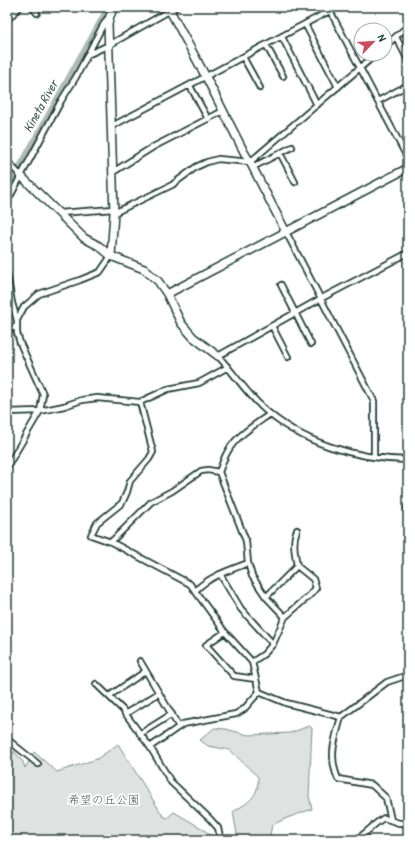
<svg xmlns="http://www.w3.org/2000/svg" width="415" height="847" viewBox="0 0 415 847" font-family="'Patrick Hand','Klee One',sans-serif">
<rect width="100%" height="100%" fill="#fff"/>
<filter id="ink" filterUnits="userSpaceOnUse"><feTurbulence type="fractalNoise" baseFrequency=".025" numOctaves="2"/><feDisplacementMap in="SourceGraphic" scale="8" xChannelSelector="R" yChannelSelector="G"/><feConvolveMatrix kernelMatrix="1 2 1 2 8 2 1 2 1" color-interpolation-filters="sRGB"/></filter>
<g filter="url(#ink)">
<path fill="#dee3e2" stroke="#7e908b" d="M309 726 312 728 309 796 312 809 287 818 272 825 269 840H238L233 812C248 802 259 798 258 777L230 750 208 746 200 740 214 728 226 729 248 735 290 733Z
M118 744 163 816 167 818 174 812 203 829 216 840H7V771L14 751 23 762 25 768 34 752 57 772 97 759Z"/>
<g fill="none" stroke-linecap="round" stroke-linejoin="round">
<path stroke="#758883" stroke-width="1.5" d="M385 51 408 31
M254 162 382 54"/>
<path stroke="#afbab7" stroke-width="9" d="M86 51 110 7
M20 170 83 55
M7 191 16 175
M7 293 9 303 7 305"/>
<g stroke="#1f3d34" stroke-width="8">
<path id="street" d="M32 7 37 13
M328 7 408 159
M7 20 20 7
M305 24 338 87
M282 37 317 105
M396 37 408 60
M266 45 283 76
M385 46 408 26
M87 55 109 45 176 7
M243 57 260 88
M190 86 208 119
M378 101 408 85
M112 126 337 7
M280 153 295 182
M7 161 20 175
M253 167 292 147
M113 172 153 147 223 111
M7 202 61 101 76 77 102 27 107 19
M59 213 114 209
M114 213 172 185 196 167 207 162 218 159 250 162 376 54
M286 232 374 401V456
M408 253 320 299 218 356C233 372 245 391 262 407 300 443 357 459 408 460
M7 273 12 303 17 320
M281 285 311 344
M272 326 288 357
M7 329 16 327
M140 402 153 452 149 459 130 481 127 492 122 503 97 523 91 535 111 542 190 584 225 632 252 662 259 692 244 709 236 714 183 724 150 747
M7 412 40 411 64 406 82 400 97 398 140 402 168 389 199 383 228 367
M270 414C255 425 237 435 228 451 224 457 222 465 219 472L246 541 248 563 252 576 266 597 285 617
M7 467 40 411 43 394 20 343 17 333V320L24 307 39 294 80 280 100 272 111 256
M407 508 408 507
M297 530C292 541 295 554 297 566
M111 542 151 502 172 491 201 471 208 470 219 472
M220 574 241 609 273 644
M196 590C210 576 230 570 248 563
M225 632 206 645 234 676 256 679
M140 661 179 727
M252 662 264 654 273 644 285 617 310 595 316 588 313 579 297 566 266 597
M96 684 122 709 150 747 171 782 210 819 218 828 221 840
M259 692 286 703 341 717 387 682 408 675
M109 696 146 671
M125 714 159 693
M341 717C335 740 328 755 338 779L372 785 386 798 391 820
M140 734 172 714
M7 739 38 764
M353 840C366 836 372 824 384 818L399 823H408"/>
</g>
<g stroke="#1f3d34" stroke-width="10">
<path id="secondary" d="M168 7 206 77 244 152 250 162 286 232
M20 175 84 238 99 246 111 256 144 269 158 281 167 294 181 323 193 337 218 356
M111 256 114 213 108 24 110 16 114 7
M167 294 408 168"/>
</g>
<use href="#street" stroke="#fff" stroke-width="4.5"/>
<use href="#secondary" stroke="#fff" stroke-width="7"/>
</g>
</g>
<g text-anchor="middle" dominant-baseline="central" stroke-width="3.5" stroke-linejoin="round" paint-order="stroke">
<g font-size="12" fill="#455e57" stroke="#fff">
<text x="104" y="799">希望の丘公園</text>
</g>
<g font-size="13" font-style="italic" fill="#4a625b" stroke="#fff">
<text transform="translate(40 106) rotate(-61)">Kineta River</text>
</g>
</g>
<rect width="415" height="847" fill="none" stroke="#fff" stroke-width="24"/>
<rect x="12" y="12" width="391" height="823" fill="none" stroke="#1f3d34" stroke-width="1.5" filter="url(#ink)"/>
<g transform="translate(373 42) rotate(65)"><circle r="19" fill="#ffffff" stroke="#a5b1ae"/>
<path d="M0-3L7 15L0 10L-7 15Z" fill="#d1495b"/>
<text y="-6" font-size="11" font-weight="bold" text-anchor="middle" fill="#1f3d34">N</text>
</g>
</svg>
